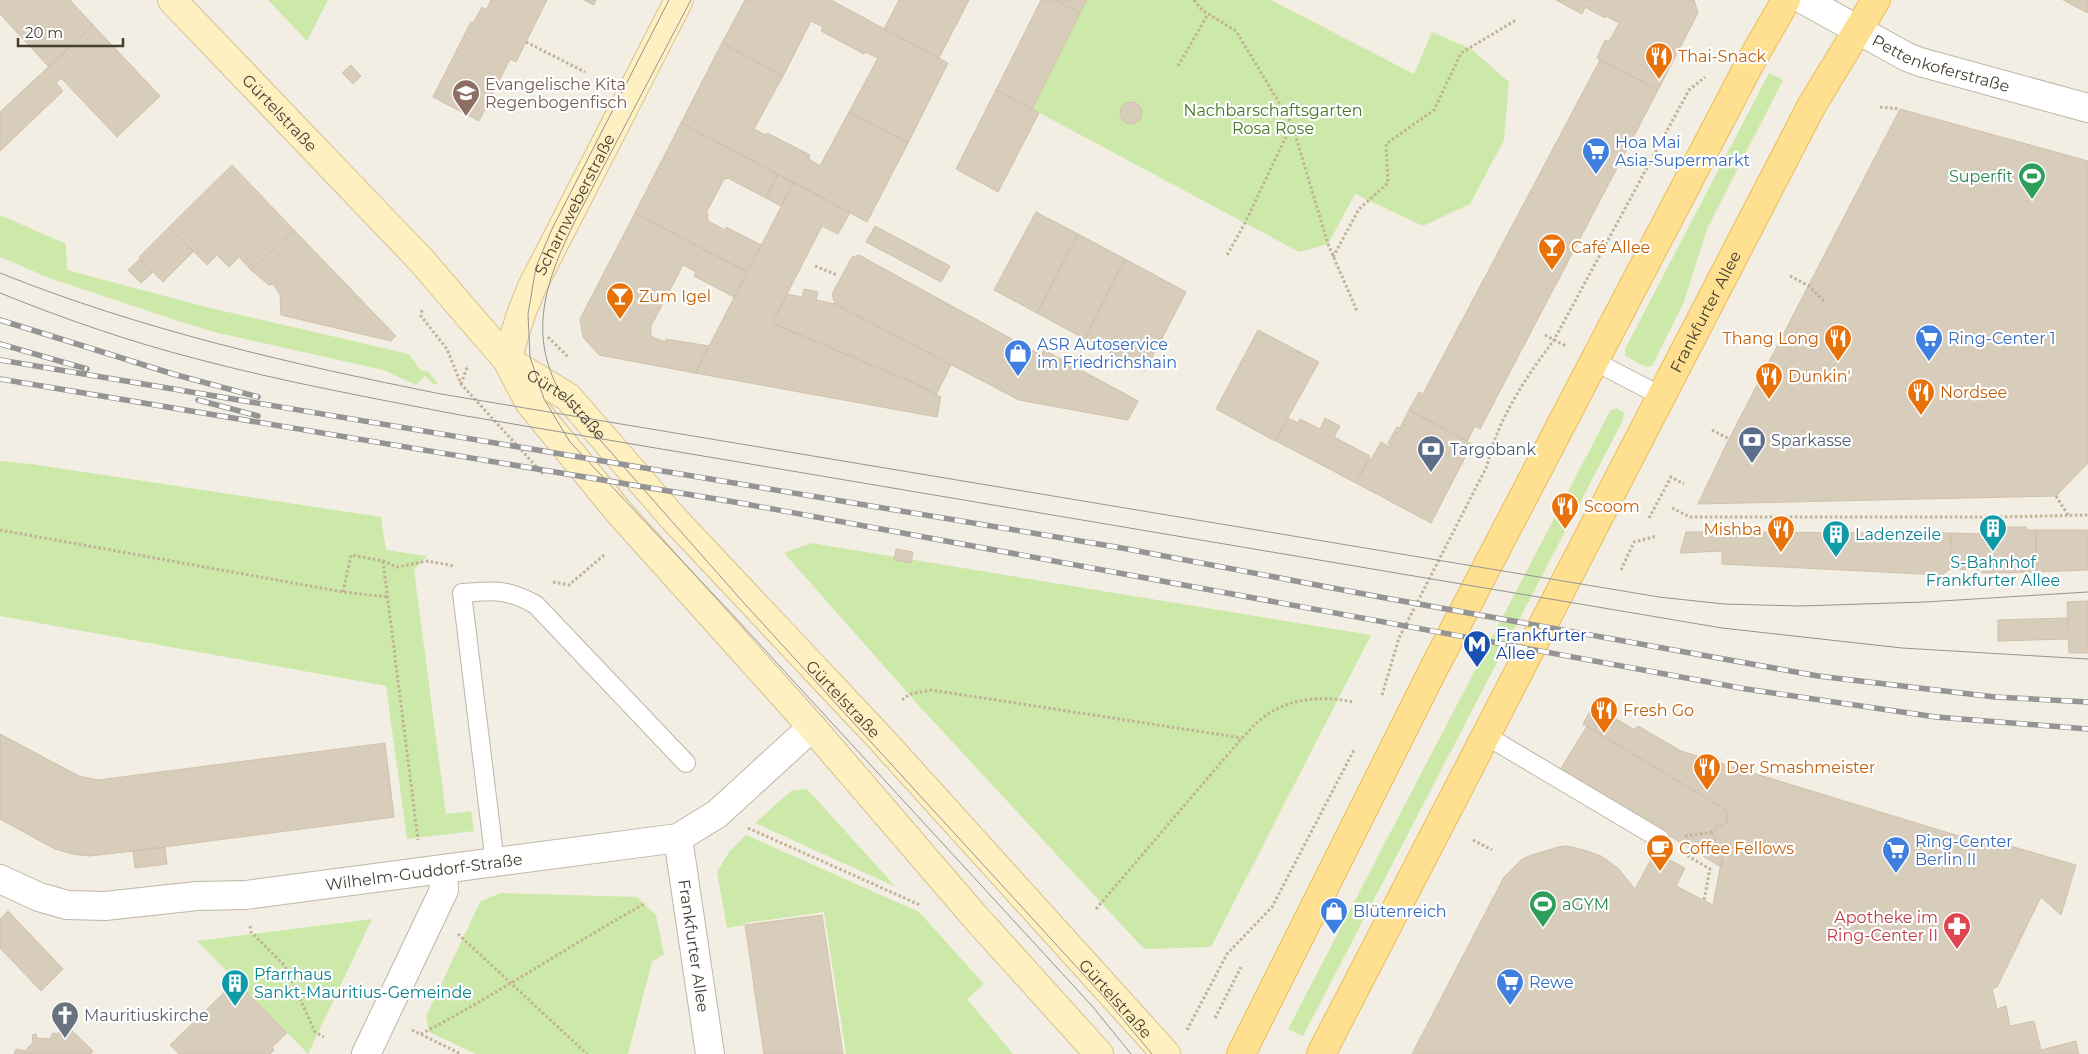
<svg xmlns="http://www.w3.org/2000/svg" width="2088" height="1054" viewBox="0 0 2088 1054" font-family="Montserrat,sans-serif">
<rect width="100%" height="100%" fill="#f3eee3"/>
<path fill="#cde9aa" d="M268 0H328L307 41Z
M1087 0H1271L1414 74 1432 32 1471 49 1509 82 1504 140 1470 204 1423 226 1355 194 1328 244 1299 252 1032 109Z
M1769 73 1783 80 1707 229 1684 302 1652 366 1646 367 1625 356V349Z
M0 215 66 244 67 270 206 307 409 354 420 370 428 371 438 384H433L425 376 416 385 383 370 214 332 181 322 52 279 0 257Z
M1617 408 1624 413 1623 420 1303 1036 1288 1029 1610 411Z
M0 461 31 464 381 517 386 550 427 556 414 570 446 814 471 811 474 831 407 839 386 686 0 616Z
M811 543 1371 635 1211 947 1144 949 921 708 784 553Z
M807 789 896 887 755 823 791 791Z
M746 835 919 912 984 984 967 999 1013 1054H846L824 912 745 923V925L727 928 717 872 729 852Z
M500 893 637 897 656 915 664 954 652 962 628 1054H476L429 1032 426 1016 480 902Z
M372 919 308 1054 197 941Z"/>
<path fill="#d8ccbb" stroke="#d0c1ab" d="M0 0H70L93 25 49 67 0 14Z
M491 0H547L516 62 510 59 479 121 433 97 471 22 473 23 482 7 486 10Z
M584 0H596L594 5Z
M745 0H831L948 63 908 143 849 112 878 58 865 52 864 54 821 31 823 27 811 21 783 76 722 43Z
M899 0H969L939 58 884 29Z
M1041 0H1055L1080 13 1032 109 996 90Z
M1055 0H1087L1080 13Z
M1556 0H1694L1698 13 1658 90 1597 58 1605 40 1609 42 1619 23 1606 16 1605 18 1585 7 1582 14Z
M2063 0H2088V13Z
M93 25 160 96 117 137 61 78 56 83 63 91 0 151V112Z
M722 43 783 76 754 129 766 135 767 133 810 155 809 159 820 166 849 112 908 143 867 222 681 123Z
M1600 60 1658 90 1480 429 1475 426 1467 441 1409 410 1419 392 1423 394Z
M351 65 361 76 353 84 342 73Z
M996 90 1039 113 998 192 956 169Z
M1120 113a11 11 0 1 1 22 0a11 11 0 1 1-22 0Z
M1900 109 2088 161V463L2056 496 1698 504 1729 439Z
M681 123 778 174 766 198 728 178 724 179 707 211 708 221 725 230 726 227 761 245 747 272 635 213Z
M232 165 294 230 251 270 239 257 229 267 217 255 207 265 169 227Z
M778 174 794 182 781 206 766 198Z
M794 182 850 213 838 234 822 226 772 323 914 383 941 397 937 417 695 373Z
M1036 212 1078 234 1037 313 994 290Z
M635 213 747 272 734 297 694 276 696 272 683 265 651 326V336L665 342 666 339 709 346 695 373 599 355 583 337 580 319Z
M875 226 950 266 941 282 866 242Z
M169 227 193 252 163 282 139 257Z
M294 230 396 336 391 341 281 315 280 294 273 284 269 285 251 270Z
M1078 234 1125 259 1085 339 1037 313Z
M859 255 1041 355 1044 350 1138 401 1128 420 1019 400 835 304 832 294 852 257Z
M140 259 153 272 141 283 128 270Z
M1125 259 1186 292 1145 371 1085 339Z
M804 289 818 292 816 300 835 304 951 365 936 395 914 383 772 323 787 294 802 297Z
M1258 330 1319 362 1275 441 1216 409Z
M1409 410 1472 444 1431 523 1356 483 1369 459 1371 460 1381 442 1390 447V445L1388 443 1397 427 1400 428Z
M1288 418 1298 423 1300 419 1320 429 1325 418 1340 426 1334 437 1370 456 1356 483 1276 441Z
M1985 527H2026L2027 530H2036V572L1982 573V570L1950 569 1951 533 1979 534 1980 530H1985Z
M2036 530H2088V570L2036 572Z
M1686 532 1951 533 1950 569 1942 575 1722 564V551L1680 553Z
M896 549 913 552 911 563 894 560Z
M2088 601V653H2069L2067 602Z
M2067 618V639L1998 641V620Z
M1597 698 1607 703 1602 711 1635 730 1638 726 1681 751 1998 848 2000 843 2076 865 2061 915 2041 897 1997 987 1992 989 1997 1009 2006 1006 2010 1026 2034 1021 2041 1050 2076 1041 2079 1054H1412L1504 877 1521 860 1529 856 1558 847 1567 846 1584 850 1601 856 1618 868 1635 889 1655 852 1685 868 1676 886 1713 905 1724 848 1716 844 1713 834 1718 826 1727 823 1728 811 1583 724Z
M1587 726 1728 811 1727 823 1718 826 1713 834 1716 844 1724 848 1721 867 1560 770Z
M0 734 79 776 98 780 385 743 394 817 133 851 89 856 72 854 55 849 0 819Z
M165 847 167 864 135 868 133 851Z
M8 911 63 969 41 991 0 948V919Z
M822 915 843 1054H764L745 925Z
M236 981 287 1033 272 1047 274 1050 270 1054H179L170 1045Z
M66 1025 93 1051 91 1054H14L16 1049 25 1051 33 1042 32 1035 36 1034 37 1038 50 1039 53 1033 57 1034Z"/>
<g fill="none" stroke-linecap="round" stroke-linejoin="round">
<g stroke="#beb6a6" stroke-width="20">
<path id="lane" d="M1594 361 1661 396
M1485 735 1660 839
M495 863 462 593C494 590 508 589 536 605L686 763"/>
</g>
<g stroke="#beb6a6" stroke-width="30">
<g id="street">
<path id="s1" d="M1804 0 1907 57 1920 62 2088 108"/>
<path id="s2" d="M678 838 710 1054"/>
<path id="s3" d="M0 879 39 897 67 905 105 906 197 896 246 895 678 838 717 814 812 727"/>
<path d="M366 1054 444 890 443 870"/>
</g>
</g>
<g stroke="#d5c291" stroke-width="30">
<g id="secondary">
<path id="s4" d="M172 0 421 260 507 360 529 402 618 511 812 727 976 918 1099 1054"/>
<path id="s5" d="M507 360 568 397 674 519 881 739 1166 1054"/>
<path id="s6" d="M507 360 521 314 532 287 679 0"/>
</g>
</g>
<g stroke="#e8bd5c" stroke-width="30">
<g id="primary">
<path d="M1241 1054 1433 670 1750 63 1786 0"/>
<path id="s7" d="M1321 1054 1812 105 1876 0"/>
</g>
</g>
<path stroke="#c1b196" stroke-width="3" stroke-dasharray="2.5 2.5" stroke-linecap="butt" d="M1194 0 1202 10 1236 31 1292 124 1245 223 1226 257
M526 42 585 72
M1178 66 1208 14
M1880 107 1900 109
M1292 124 1328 244 1357 311
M1333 257 1359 209 1388 183 1386 144 1434 110 1461 53 1516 20
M815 266 837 275
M1790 276 1809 286 1824 301
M422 310 421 316 447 349 461 384 544 475
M1545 335 1564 345 1562 348
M548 337 568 357
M461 384 468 365
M1712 430 1729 439
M2056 496 2068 515
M1672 508 1690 517H2001L2088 515
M2001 517V528
M1649 518 1671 477 1684 484
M0 530 343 592 388 597
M383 561 418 840
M1621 570 1634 542 1657 536
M553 582 569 585 604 555
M343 592 351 555 383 561 397 567 427 561 455 566
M1382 695 1399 638 1487 466C1497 420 1526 377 1554 340L1689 90 1705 77
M902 700 910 694 931 690 1242 738
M748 828 920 905
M1685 836 1714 832
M1473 840 1492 850
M1683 853 1710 869 1704 900
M1096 909 1242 738C1250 730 1258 720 1268 714 1294 697 1324 696 1354 702
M250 926 251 932 285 966 315 1032 324 1037
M458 934 587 1054
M1215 1018 1241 967
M412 1030 461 1054
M1187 1030 1227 954 1272 907 1354 750
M421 1034C498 994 570 945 646 903"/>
<use href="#lane" stroke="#fff" stroke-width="18"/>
<use href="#street" stroke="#fff" stroke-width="28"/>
<use href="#secondary" stroke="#fff0c1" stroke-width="28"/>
<use href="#primary" stroke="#ffdf90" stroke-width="28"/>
<path stroke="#949494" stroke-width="1" d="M669 0 552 229 536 267 528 314 530 357 544 399 570 442 730 612 1093 1007 1131 1054
M691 0 576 219C546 280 525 335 564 399L743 602 1105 998 1152 1054
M0 273C142 330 291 364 441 394L1659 597 1724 604 1799 606 1925 602 2088 592
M0 293C64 319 131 342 197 359 284 382 372 398 460 415L1722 628 1902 648 2088 659"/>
<g stroke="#949494" stroke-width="5.5">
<path id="rail" d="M0 320 173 374 258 397
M0 344 87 369
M0 360 1122 548 1380 597 1818 676 1995 697 2088 702
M0 379 740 503 1746 689 1936 717 2088 729
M198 400 258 416"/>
</g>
<use href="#rail" stroke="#fff" stroke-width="4" stroke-dasharray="11" stroke-linecap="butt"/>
</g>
<defs>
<g id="restaurant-pin" transform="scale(1.4375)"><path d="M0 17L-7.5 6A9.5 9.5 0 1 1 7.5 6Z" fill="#e8710a" stroke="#fff"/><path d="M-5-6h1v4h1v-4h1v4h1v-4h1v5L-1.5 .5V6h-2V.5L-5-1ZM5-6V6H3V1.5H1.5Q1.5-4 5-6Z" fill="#fff"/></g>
<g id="school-pin" transform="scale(1.4375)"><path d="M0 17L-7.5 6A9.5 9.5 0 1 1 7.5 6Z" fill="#8d6e63" stroke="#fff"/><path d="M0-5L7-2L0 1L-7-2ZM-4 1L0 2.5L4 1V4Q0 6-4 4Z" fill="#fff"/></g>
<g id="supermarket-pin" transform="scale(1.4375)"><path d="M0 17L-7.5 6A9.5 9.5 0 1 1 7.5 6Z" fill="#3f7fe0" stroke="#fff"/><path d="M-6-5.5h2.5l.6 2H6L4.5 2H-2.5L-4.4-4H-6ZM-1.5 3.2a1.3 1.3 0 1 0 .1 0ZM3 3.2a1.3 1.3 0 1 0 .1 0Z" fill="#fff"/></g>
<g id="stadium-pin" transform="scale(1.4375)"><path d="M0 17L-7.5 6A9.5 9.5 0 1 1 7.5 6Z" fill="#2e9e5b" stroke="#fff"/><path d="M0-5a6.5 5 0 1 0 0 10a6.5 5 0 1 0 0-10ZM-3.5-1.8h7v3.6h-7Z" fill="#fff"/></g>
<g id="bar-pin" transform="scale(1.4375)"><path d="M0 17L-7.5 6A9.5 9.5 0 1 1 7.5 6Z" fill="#e8710a" stroke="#fff"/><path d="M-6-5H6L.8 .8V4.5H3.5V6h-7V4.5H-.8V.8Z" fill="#fff"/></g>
<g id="shop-pin" transform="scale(1.4375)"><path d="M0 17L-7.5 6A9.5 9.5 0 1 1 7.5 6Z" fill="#3f7fe0" stroke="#fff"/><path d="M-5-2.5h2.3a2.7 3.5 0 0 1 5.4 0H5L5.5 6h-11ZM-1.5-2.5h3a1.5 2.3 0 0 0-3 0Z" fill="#fff"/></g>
<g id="bank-pin" transform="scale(1.4375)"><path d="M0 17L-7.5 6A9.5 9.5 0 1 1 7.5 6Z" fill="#5c6f8a" stroke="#fff"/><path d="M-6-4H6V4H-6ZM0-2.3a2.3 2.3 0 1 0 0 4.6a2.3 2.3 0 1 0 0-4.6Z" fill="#fff"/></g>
<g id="building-pin" transform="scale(1.4375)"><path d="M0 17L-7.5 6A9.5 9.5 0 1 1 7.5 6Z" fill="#0f9aa8" stroke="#fff"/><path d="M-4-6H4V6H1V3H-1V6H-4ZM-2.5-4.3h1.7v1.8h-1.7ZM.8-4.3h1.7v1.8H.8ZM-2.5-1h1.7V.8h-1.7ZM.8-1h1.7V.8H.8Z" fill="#fff"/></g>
<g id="metro-pin" transform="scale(1.4375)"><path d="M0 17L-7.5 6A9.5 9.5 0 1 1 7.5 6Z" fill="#1a4fb4" stroke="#fff"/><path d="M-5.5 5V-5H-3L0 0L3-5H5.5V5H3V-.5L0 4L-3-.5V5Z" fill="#fff"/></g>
<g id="cafe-pin" transform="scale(1.4375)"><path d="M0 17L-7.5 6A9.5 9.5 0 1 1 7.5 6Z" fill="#e8710a" stroke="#fff"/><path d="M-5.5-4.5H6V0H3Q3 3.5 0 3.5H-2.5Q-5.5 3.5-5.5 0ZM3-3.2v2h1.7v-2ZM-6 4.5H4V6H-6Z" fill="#fff"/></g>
<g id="pharmacy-pin" transform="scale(1.4375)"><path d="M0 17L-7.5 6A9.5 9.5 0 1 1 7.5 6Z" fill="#e0444e" stroke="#fff"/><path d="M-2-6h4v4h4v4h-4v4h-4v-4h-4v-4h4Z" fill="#fff"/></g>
<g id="church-pin" transform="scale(1.4375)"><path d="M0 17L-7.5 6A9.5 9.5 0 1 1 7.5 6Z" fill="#6b7280" stroke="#fff"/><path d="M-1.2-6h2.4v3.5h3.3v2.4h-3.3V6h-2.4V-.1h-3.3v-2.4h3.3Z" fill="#fff"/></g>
</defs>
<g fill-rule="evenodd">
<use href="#restaurant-pin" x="1659" y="56"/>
<use href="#school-pin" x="466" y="93"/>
<use href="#supermarket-pin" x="1596" y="151"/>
<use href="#stadium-pin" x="2032" y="176"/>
<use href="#bar-pin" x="1552" y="247"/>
<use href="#bar-pin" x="620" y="296"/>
<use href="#restaurant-pin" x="1838" y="338"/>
<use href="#supermarket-pin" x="1929" y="338"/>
<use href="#shop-pin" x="1018" y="353"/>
<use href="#restaurant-pin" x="1769" y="376"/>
<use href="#restaurant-pin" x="1921" y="392"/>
<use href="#bank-pin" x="1752" y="440"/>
<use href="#bank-pin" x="1431" y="449"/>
<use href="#restaurant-pin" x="1565" y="506"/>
<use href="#building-pin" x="1993" y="528"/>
<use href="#restaurant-pin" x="1781" y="529"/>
<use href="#building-pin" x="1836" y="534"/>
<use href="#metro-pin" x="1477" y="644"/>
<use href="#restaurant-pin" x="1604" y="710"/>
<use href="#restaurant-pin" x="1707" y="767"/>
<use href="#cafe-pin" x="1660" y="848"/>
<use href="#supermarket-pin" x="1896" y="850"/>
<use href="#stadium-pin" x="1543" y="904"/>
<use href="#shop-pin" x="1334" y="911"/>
<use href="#pharmacy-pin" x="1957" y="926"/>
<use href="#supermarket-pin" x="1510" y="982"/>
<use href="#building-pin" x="235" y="983"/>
<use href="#church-pin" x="65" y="1015"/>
</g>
<g text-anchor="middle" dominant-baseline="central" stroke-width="4.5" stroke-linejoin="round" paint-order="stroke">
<g font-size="16" fill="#c56008" stroke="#fff" text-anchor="start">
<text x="1678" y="56">Thai-Snack</text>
<text x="1571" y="247">Café Allee</text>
<text x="639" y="296">Zum Igel</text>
<text x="1819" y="338" text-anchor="end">Thang Long</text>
<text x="1788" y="376">Dunkin'</text>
<text x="1940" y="392">Nordsee</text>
<text x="1584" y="506">Scoom</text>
<text x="1762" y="529" text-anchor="end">Mishba</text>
<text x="1623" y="710">Fresh Go</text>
<text x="1726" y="767">Der Smashmeister</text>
<text x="1679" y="848">Coffee Fellows</text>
</g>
<g font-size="16" fill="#453e33" stroke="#fff">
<text stroke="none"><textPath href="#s1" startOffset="152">Pettenkoferstraße</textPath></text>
<text stroke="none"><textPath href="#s4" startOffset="156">Gürtelstraße</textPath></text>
<text stroke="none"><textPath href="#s6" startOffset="170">Scharnweberstraße</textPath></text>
<text stroke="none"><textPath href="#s7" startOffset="836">Frankfurter Allee</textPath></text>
<text stroke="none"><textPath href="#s5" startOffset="75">Gürtelstraße</textPath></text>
<text stroke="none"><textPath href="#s5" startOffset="480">Gürtelstraße</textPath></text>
<text stroke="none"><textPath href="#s3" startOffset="431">Wilhelm-Guddorf-Straße</textPath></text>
<text stroke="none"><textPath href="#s2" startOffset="109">Frankfurter Allee</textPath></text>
<text stroke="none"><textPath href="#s5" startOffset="885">Gürtelstraße</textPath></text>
</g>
<g font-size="16" fill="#785e54" stroke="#fff" text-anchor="start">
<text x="485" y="84">Evangelische Kita<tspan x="485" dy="18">Regenbogenfisch</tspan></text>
</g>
<g font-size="16" fill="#457825" stroke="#fff">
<text x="1273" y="110">Nachbarschaftsgarten<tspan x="1273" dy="18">Rosa Rose</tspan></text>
</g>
<g font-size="16" fill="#366cbe" stroke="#fff" text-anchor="start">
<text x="1615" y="142">Hoa Mai<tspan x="1615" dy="18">Asia-Supermarkt</tspan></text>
<text x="1948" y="338">Ring-Center 1</text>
<text x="1037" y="344">ASR Autoservice<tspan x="1037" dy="18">im Friedrichshain</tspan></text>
<text x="1915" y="841">Ring-Center<tspan x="1915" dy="18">Berlin II</tspan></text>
<text x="1353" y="911">Blütenreich</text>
<text x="1529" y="982">Rewe</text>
</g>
<g font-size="16" fill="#27864d" stroke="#fff" text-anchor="end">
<text x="2013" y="176">Superfit</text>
<text x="1562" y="904" text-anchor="start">aGYM</text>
</g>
<g font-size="16" fill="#4e5e75" stroke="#fff" text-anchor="start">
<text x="1771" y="440">Sparkasse</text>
<text x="1450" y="449">Targobank</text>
</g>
<g font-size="16" fill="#0d838f" stroke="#fff" text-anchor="start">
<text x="1855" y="534">Ladenzeile</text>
<text x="1993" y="562" text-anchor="middle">S-Bahnhof<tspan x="1993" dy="18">Frankfurter Allee</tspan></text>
<text x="254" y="974">Pfarrhaus<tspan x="254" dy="18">Sankt-Mauritius-Gemeinde</tspan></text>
</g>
<g font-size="16" fill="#164399" stroke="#fff" text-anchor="start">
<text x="1496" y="635">Frankfurter<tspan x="1496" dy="18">Allee</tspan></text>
</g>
<g font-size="16" fill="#be3a42" stroke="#fff" text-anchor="end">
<text x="1938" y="917">Apotheke im<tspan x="1938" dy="18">Ring-Center II</tspan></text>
</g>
<g font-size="16" fill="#5b616d" stroke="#fff" text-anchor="start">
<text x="84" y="1015">Mauritiuskirche</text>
</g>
</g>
<path d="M18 38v8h105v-8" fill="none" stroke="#453e33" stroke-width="2.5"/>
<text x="25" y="38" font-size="15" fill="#453e33" stroke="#ffffff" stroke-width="4" paint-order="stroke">20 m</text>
</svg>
